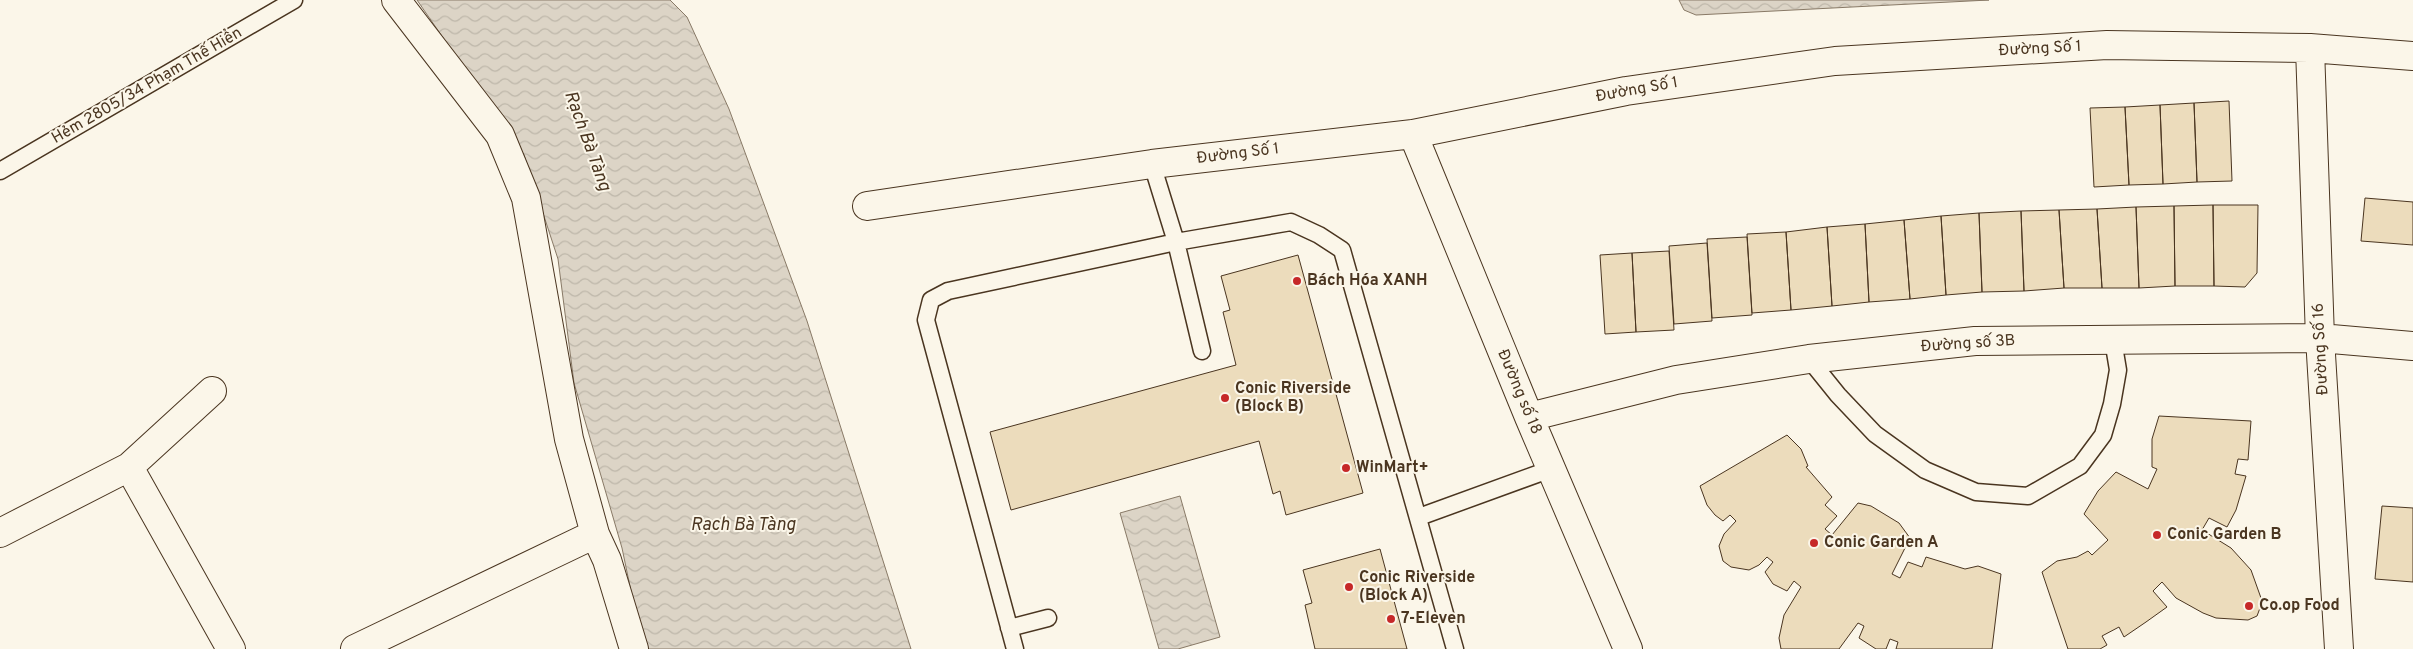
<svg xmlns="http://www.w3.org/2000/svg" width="2413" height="649" viewBox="0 0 2413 649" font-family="Overpass,sans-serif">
<defs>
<pattern id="water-waves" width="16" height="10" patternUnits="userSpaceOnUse" patternTransform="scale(1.25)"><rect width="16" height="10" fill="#dcd4c6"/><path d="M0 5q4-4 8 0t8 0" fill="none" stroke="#beb7aa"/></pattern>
</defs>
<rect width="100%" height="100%" fill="#fbf6e9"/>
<path fill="url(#water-waves)" stroke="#887966" d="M417 0H670L687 17 729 109 807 321 911 649H643L622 548 574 383 558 259 524 155Z
M1679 0H1989L1696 15 1684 10Z
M1180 496 1220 637 1178 649H1159L1120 513Z"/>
<path fill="#ecdcbc" stroke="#4a3520" d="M2229 101 2232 181 2197 182 2194 103Z
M2194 103 2197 182 2163 184 2160 105Z
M2160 105 2163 184 2129 185 2125 107Z
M2125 107 2129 185 2094 187 2090 108Z
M2365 198 2413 202V245L2361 241Z
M2213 205H2258L2257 273 2245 287 2214 286Z
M2213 205 2214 286H2175L2174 206Z
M2174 206 2175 286 2139 288 2136 207Z
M2136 207 2139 288H2102L2097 209Z
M2097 209 2102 288H2064L2059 210Z
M2059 210 2064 288 2024 291 2021 211Z
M2021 211 2024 291 1982 292 1979 213Z
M1979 213 1982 292 1946 295 1941 216Z
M1941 216 1946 295 1910 299 1904 220Z
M1904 220 1910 299 1869 302 1865 224Z
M1865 224 1869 302 1832 306 1827 227Z
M1827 227 1832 306 1791 310 1786 232Z
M1786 232 1791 310 1752 313 1747 234Z
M1747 237 1752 315 1712 318 1707 239Z
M1707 243 1712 321 1674 324 1669 246Z
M1669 251 1674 330 1636 332 1632 253Z
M1632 253 1636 332 1605 334 1600 255Z
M1298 255 1363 493 1286 515 1280 491 1273 494 1259 441 1011 510 990 432 1236 365 1223 312 1230 310 1221 276Z
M2159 416 2251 421 2248 460 2238 459 2235 474 2246 476 2236 510 2227 527 2209 518 2202 530 2231 548 2251 570 2261 598 2260 608 2257 616 2248 620 2216 618 2203 613 2176 598 2162 582 2153 591 2167 607 2146 622 2124 637 2119 627 2102 636 2107 645 2100 649H2068L2042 572 2057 561 2077 557 2088 551 2092 555 2108 540 2084 514 2098 491 2116 472 2148 489 2157 469 2152 467V439Z
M1787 435 1801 449 1808 466 1806 467 1832 497 1825 505 1837 516 1825 529 1832 535 1858 503 1871 506 1899 523 1910 538 1892 574 1900 578 1908 562 1922 567 1926 557 1965 569 1978 566 2001 574 1992 649H1896L1898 642 1890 639 1886 649H1876L1859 638 1864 626 1858 623 1839 649H1781L1779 638 1784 615 1801 587 1794 581 1787 591 1773 584 1765 572 1773 562 1767 557 1759 565 1749 570 1731 567 1723 561 1719 546 1724 534 1736 521 1730 515 1723 521 1715 515 1707 505 1700 486Z
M2382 506 2413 508V582L2375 579Z
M1380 549 1407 649H1315L1305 605 1312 603 1303 570Z"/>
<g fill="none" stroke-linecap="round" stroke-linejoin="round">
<g stroke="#4a3520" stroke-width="19">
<path id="lane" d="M1152 164 1176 242 1202 351
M0 171 294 0
M1809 359 1838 395 1875 434 1925 470 1976 492 2028 496 2080 466 2103 435 2112 404 2118 370 2113 340
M1419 517 1551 469
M1009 628 1048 618
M1015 649 926 320 931 300 948 291 1176 242 1291 222 1319 235 1342 250 1455 649"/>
</g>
<g stroke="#4a3520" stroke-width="30">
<path id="street" d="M396 0 500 135 526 198 569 439 595 534 607 560 634 649
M2310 48 2320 338 2339 649
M1413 134 1529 417 1628 649
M867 206 1152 164 1413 134 1626 91 1835 61 2107 45 2310 48 2413 56
M1529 417 1676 380 1809 359 1975 341 2320 338 2413 346
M129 467 231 649
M0 533 129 467 212 391
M355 649 595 534"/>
</g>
<use href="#lane" stroke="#fbf6e9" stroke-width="16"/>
<use href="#street" stroke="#fbf6e9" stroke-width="28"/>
</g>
<g fill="#c62828" stroke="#fbf6e9" stroke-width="2">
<circle cx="1297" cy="281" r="5"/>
<circle cx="1225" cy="398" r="5"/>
<circle cx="1346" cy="468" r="5"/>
<circle cx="2157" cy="535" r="5"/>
<circle cx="1814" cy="543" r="5"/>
<circle cx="1349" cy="587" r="5"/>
<circle cx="2249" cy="606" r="5"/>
<circle cx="1391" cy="619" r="5"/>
</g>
<g text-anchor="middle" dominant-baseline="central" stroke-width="4" stroke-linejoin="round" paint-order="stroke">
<g font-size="16" fill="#4a3520" stroke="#fbf6e9">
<text transform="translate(2040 49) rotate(-3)">Đường Số 1</text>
<text transform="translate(147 86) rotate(-30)">Hẻm 2805/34 Phạm Thế Hiển</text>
<text transform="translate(1637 90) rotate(-10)">Đường Số 1</text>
<text transform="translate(1238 154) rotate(-7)">Đường Số 1</text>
<text transform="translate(1968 344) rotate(-4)">Đường số 3B</text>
<text transform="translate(2321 349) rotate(-93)">Đường Số 16</text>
<text transform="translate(1519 392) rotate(67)">Đường số 18</text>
</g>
<g font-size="16" font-weight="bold" fill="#4a3520" stroke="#fbf6e9" text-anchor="start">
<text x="1307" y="281">Bách Hóa XANH</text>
<text x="1235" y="389">Conic Riverside<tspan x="1235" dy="18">(Block B)</tspan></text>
<text x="1356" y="468">WinMart+</text>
<text x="2167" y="535">Conic Garden B</text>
<text x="1824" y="543">Conic Garden A</text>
<text x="1359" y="578">Conic Riverside<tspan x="1359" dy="18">(Block A)</tspan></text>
<text x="2259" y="606">Co.op Food</text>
<text x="1401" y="619">7-Eleven</text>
</g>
<g font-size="18" font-style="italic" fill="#4a3520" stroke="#fbf6e9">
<text transform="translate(587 141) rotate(70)">Rạch Bà Tàng</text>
<text x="743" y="525">Rạch Bà Tàng</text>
</g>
</g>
</svg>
